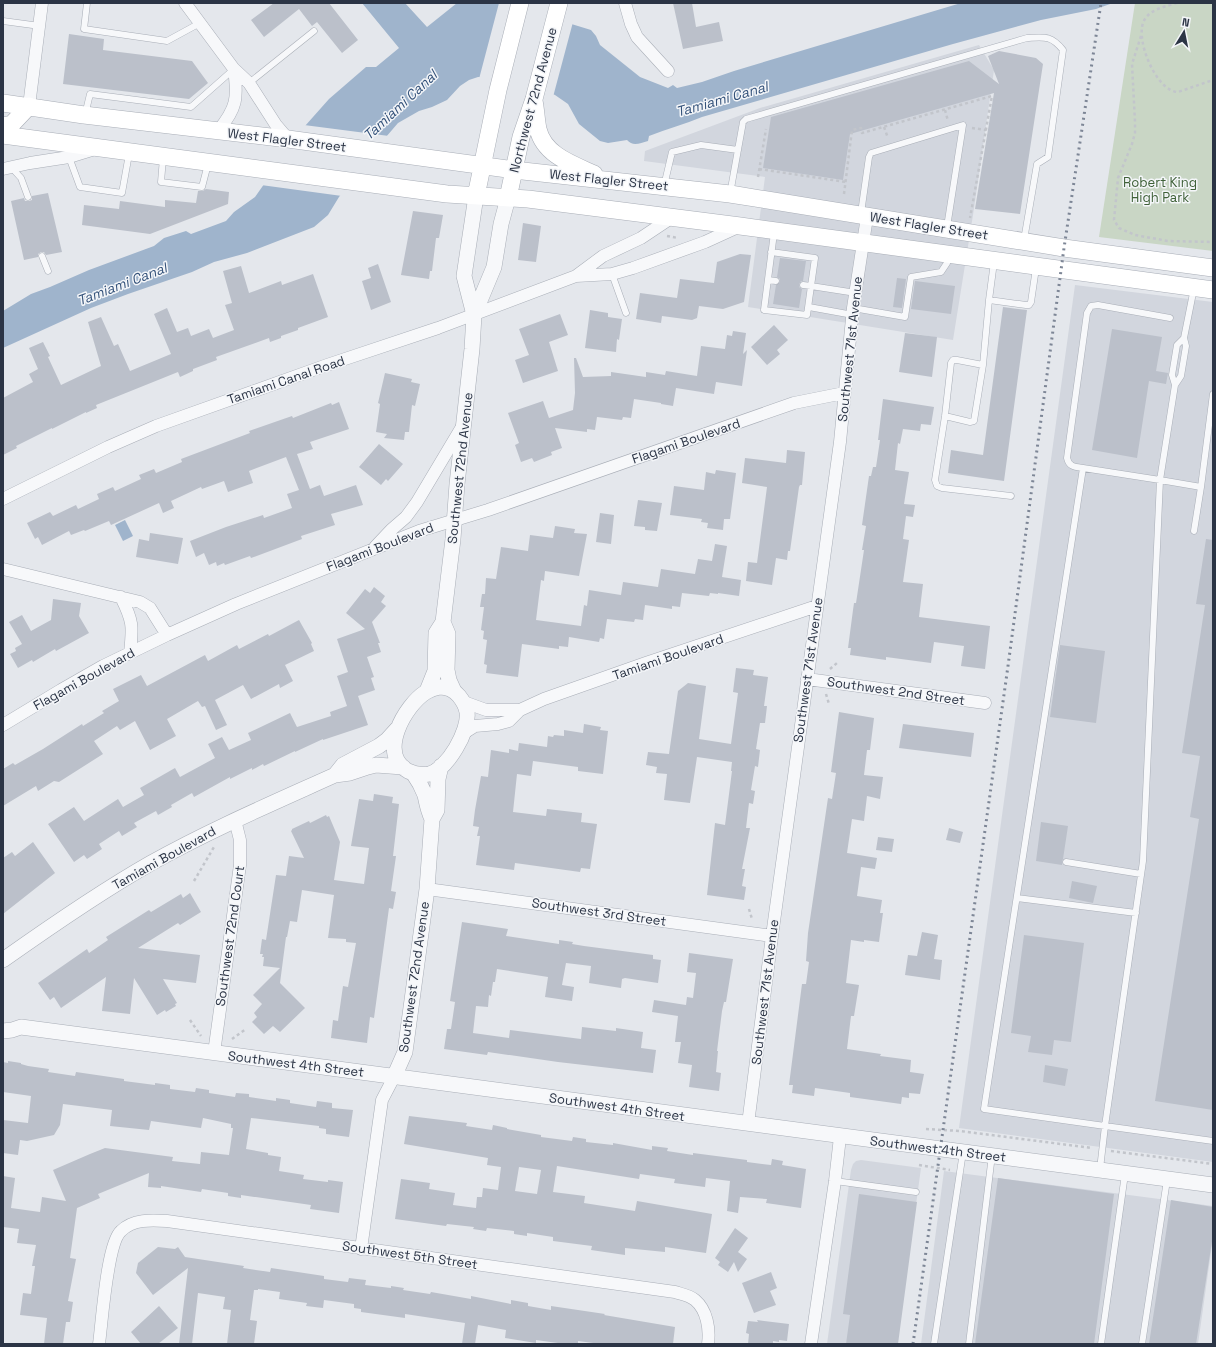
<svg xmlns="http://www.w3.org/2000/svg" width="1216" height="1347" viewBox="0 0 1216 1347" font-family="'Space Grotesk',sans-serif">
<rect width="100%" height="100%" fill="#e4e7ec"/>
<path fill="#d2d6de" d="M979 45 994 70 973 215 953 340 748 307 765 177 644 161 645 151 760 108Z
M1075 285 1213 302V1162L959 1128Z
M861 1160 921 1168 897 1344H827L851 1170 853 1164 856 1161Z
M944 1171 1213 1206V1238L1198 1344H921Z"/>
<path fill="#c9d6c5" d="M1135 3H1213V251L1099 237Z"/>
<path fill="#9fb4cc" d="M362 3H405L427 27 457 3H497L529 11 591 30 596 36 600 45 640 77 668 88 673 85 677 88 702 82 734 71 961 3H1113L1096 9 1041 20 953 44 702 117C685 124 667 129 649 136L648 141C640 143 633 147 627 140L608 143 600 141 579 124 568 104 555 95 513 78 478 77 469 80 460 86 447 100 432 107 419 111 398 123 386 137 339 197 328 215 314 227 247 253 214 262 192 272 128 294 91 308 3 348V311L31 294 50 287 89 270 154 246 164 238 186 231 191 234 226 221 234 212 255 197 305 126 329 99 366 67H376L399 48Z
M125 520 133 536 123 541 115 525Z"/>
<path fill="#e4e7ec" d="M499 3H505L529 9 573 22 553 97 512 80 479 79Z
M304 125 389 136 342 196 261 185Z"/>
<path fill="#bbc0ca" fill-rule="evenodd" d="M274 3H329L358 40 342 53 317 22 312 26 299 9 264 37 251 20Z
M673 3H692L696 27 719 22 723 41 683 49Z
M69 34 104 39 103 50 192 61 208 83 189 99 63 84Z
M999 51 1036 58 1043 64 1020 214 975 209 994 93 850 134 843 180 763 168 771 117 969 61 999 84 988 56Z
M206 189 229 192 228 204 150 234 82 225 84 205 119 209 120 201 165 207V200L196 203 198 191H203Z
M48 193 62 252 46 255 44 252H41L38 254V257L24 260 11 201 24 198 25 201H29L32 200V196Z
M413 211 443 215 439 238H436L432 271H430L429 279 401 275Z
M523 223 541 226 536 262 518 260Z
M740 254 751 255 744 302 723 309 699 306 697 318 692 320 662 316 661 323 636 319 640 293 677 298 680 279 714 283 717 262Z
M780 258 806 261 803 281H801L799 284V287L802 289 799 308 773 304 776 285 780 282V279L777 277Z
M378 264 391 302 371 310 362 281 371 278 368 268Z
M241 266 249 293 281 281 282 285 313 274 328 317 298 328V330L281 336V338L270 342 269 338 216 357 217 360 193 369V371L180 377 178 372 96 405 97 408 86 413V412L52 429V428L16 446 17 448 3 455V398L33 382 29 374 38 369 29 348 43 342 50 356 48 357 61 385 101 366 88 322 101 317 114 346 118 344 130 371 171 354 154 314 167 308 177 332 188 328 191 336 209 329 213 338 234 330 225 305 232 303 223 271Z
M897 278 906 279 902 308 893 307Z
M915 281 955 286 951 314 911 309Z
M1003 307 1027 310 1004 481 948 473 951 450 983 455Z
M590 310 608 313V317L622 319 619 340 617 339 616 352 585 348Z
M560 314 568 335 549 342 558 371 523 383 515 360 529 355 519 329Z
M774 325 788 340 777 350 780 354 767 365 751 347Z
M1112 329 1162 337 1156 371 1168 373 1166 384 1149 381 1137 458 1092 450Z
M733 331 746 333 743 354 747 350 742 386 716 382 714 394 676 388 673 406 661 404V403L634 399 631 418 623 417 622 420 597 417 595 430 587 429V432L555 428 562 448 551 452 552 455 534 462 532 458 521 462 515 445 519 443 508 413 543 401 549 418 573 410 575 393 574 358H576L583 377 611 376V372L646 377V372L665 375 666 371 697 376 701 346 725 349 727 335 732 336Z
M905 333 937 337 932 377 899 372Z
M385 373 412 379 411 382 420 384 415 406 412 405 409 432H405L404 440 384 438 387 434 376 432 380 404 378 403Z
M883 399 934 407 931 425 921 424 920 431 903 429 900 444 898 443 895 470 909 472 904 504 915 505 913 517 906 516 903 539 909 540 903 582 923 584 919 617 990 626 985 669 961 666 964 646 934 642 931 663 886 657V660L850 655 851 648H848L853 610 854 603H856L864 550H862L866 526 862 525 869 476H871L873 467H876L880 440H878Z
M339 402 349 429 310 442 313 449 297 454 310 489 320 485 324 496 356 485 363 505 331 514 335 525 301 536 302 539 251 558 250 556 225 565 224 563 217 566 216 562 209 565 204 553 196 557 190 541 226 527 263 515 264 518 292 508 287 494 299 490 286 457 249 471 253 483 228 492 224 481 202 489 201 487 171 501 174 508 163 513 159 503 111 525 109 521 85 531 84 530 71 535 69 531 42 545 38 537 35 539 27 523 50 512 53 516 76 505 78 509 99 499 97 494 113 487 115 491 141 479 139 475 154 469 156 473 182 462 181 459 250 433 249 431 292 416 293 418 331 403 332 405Z
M379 444 403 464 388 481 386 479 381 485 359 467Z
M787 450 805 452 802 485H800L799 487 790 551H788L787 560 776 558 772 585 746 581 748 562 757 563 767 487 742 483 745 458 786 463Z
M716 470 736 473 730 519H724L723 530 707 528 708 523 701 522 702 519 670 515 674 486 704 490 706 472 715 474Z
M638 500 662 503 657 531 645 530V527L634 526Z
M600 513 614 515 611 544 596 542Z
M555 526 575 529 574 533 587 534 579 576 545 571 544 581 541 580 536 620 581 626 584 605 587 606 589 590 621 595 623 582 658 587 661 569 695 574 698 559 712 561 715 544 727 546 722 577 741 580 739 596 718 593V594L710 593 709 596 682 593 680 607 672 606V609L645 605 643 620 635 619 634 622 607 619 604 639 600 638 599 642 569 637 568 647 559 646V649L522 644 518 677 486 673 487 665 484 664 487 640 483 639 484 631 481 630 484 607H480L482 594H485L486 578 496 579 501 547 528 551 530 535 553 538Z
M150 533 183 538 178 564 136 557 139 539 149 541Z
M1206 539 1213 540V1110L1155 1101 1199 819 1190 817 1200 756 1182 753 1205 605 1196 604Z
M374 587 385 596 381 602 386 606 372 622 380 643H378L381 652 367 657 374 677 371 678 375 690 358 696 368 725 323 740V739L295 752V751L264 766 263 764 252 770V768L230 779V777L194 797 192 793 171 805 172 807 158 815 156 811 134 823 137 827 122 836 119 831 99 844 102 849 87 859 84 855 74 862 48 824 74 807 84 821 118 799 123 807 144 795 140 788 175 768 180 777 215 758 208 744 222 737 229 750 251 740 248 733 290 713 297 727 331 716 330 712 347 706 337 676 348 672 337 639 365 629 346 613 365 589 370 593Z
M53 599 81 603 79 616 89 633 56 651 55 649 33 662 32 660 18 668 10 654 16 651 15 648 22 644 9 622 22 615 31 631 51 620Z
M299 620 312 643 311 644 314 651 285 665 293 681 280 688 279 684 251 699 243 685 215 700 227 725 216 730 205 706 202 707 198 701 167 719 176 736 150 750 135 721 120 730 117 726 94 741 103 754 59 782 54 781 38 791 36 786 3 806V769L13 763 15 765 43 749 82 724 83 726 104 713 102 711 119 701 113 689 141 675 147 686 205 655 208 661 237 645 239 649 268 634 269 636Z
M1060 645 1105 651 1096 723 1050 717Z
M736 668 754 670 753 675 768 677 764 706H767L765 723H760L756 749 760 750 758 767 755 766 751 790 755 791 753 804 749 803 746 828H750L742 869H745L742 886 746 887 744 900 707 895 715 823 725 825 732 771H731L732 762 697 757 690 803 664 800 667 774 656 773 657 767 646 765 648 752 669 754 678 691 688 683 706 686 699 739 731 744 738 693 733 692Z
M839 712 874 718 870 750H867L864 775 883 777 880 799 867 796 864 821 852 819 847 853 877 858 875 869 861 867 857 896 882 900 880 913H883L879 942 864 940V942L851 940 846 983 859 985 854 1016H851L847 1049 881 1054 880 1056 911 1060 910 1072 924 1074 920 1094 909 1093V1098L902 1097 901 1104 850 1097V1093L815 1088 814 1096 792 1093 793 1085H789L802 984H806L809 962 806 961 808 933 828 798 832 799 836 773 831 772Z
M584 724 601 727 600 730 608 731 603 774 578 771V767L533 761 531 776 517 774 513 812 546 816 547 809 582 813 581 822 597 824 590 869 581 868 580 872 515 863 514 870 476 865 480 836H477L479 827 473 826 475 810 481 776 488 777 491 750 509 753V749L518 751 519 743 547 747 548 736 553 737 554 735 564 736V730L583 733Z
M903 724 974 733 971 757 899 748Z
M374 794 393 797 392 803 399 804 393 856H396L391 891 396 892 393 909 389 908 374 1018 370 1017 367 1043 331 1038 333 1020 338 1021 343 986 348 987 356 943 346 942V939L328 938 334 895 302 890 297 922 290 921 287 937H286L280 983 305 1008 280 1032 273 1026 264 1034 252 1022 257 1017 254 1013 262 1004 253 995 280 968 263 966 264 957H262L263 954H260L262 939 266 940 276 875 286 876 289 856 304 858 291 831 292 830V829L309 821 310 823 326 815 327 817 329 816 340 842 334 880 364 884 369 848 351 846 359 799 373 801Z
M1041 822 1068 826 1063 859 1062 862V865L1036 861Z
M949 828 963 832 960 843 946 840Z
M878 837 894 839 892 852 876 850Z
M33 842 55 873 3 914V858L12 852 15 856Z
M1072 881 1097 886 1093 903 1069 898Z
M190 893 201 912 180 925 178 923 138 948 200 955 196 983 163 979 177 1003 175 1004 176 1006 166 1012 165 1010 157 1015 134 978 130 1014 102 1011 106 977 61 1008 54 997 50 1000 38 983 87 949 89 953 108 940 106 937 149 910 151 912 181 894 183 898Z
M462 922 508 929 506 936 559 944V940L573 942 572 944 584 946 653 955V959L661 960 658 983 625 978 622 979 621 988 589 983 591 966 566 963 562 985 574 987 572 1001 545 997 548 977 497 969 495 982H493L491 996 489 995 488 1007 476 1006 473 1033 509 1038 510 1030 581 1039 582 1027 616 1031V1028L643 1032 641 1048 656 1050 653 1073 558 1062 488 1052 487 1055 444 1049 447 1029H451L455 1002 450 1001Z
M922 932 938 935 934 959 942 960 940 980 905 975 908 955 917 956Z
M1024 935 1084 943 1071 1042 1054 1040 1052 1055 1028 1052 1031 1036 1011 1033Z
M689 953 733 959 726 1002H724L722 1011 717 1051H718L716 1072 721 1073 719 1091 689 1087 692 1065 678 1063 681 1042H675L678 1016 652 1012 654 1000 686 1005 687 997 693 998 696 973 687 972Z
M8 1061 21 1063V1064L28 1066 49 1069 48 1072 75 1076 76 1072 124 1079V1081L155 1085V1083L170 1085V1089L195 1092 196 1088 209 1090V1093L235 1097 236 1093 249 1094V1097L276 1101V1098L290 1100V1103L316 1107 317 1101 332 1103V1108L353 1110 349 1137 326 1134V1129L319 1128V1126L251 1118 246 1149 268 1153V1155L281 1157 279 1171 304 1175 303 1179 328 1182V1180L343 1182 339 1213 310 1209 311 1205 241 1195V1198L228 1196V1193L202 1189 201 1192 161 1186V1188L148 1187 149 1173 98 1194 100 1198 77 1208 70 1258 76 1259 68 1301 73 1302 70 1322H66L63 1344H44L47 1318 20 1315 23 1293 31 1294 35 1266H32L36 1245 17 1243 19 1229 3 1227V1176L15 1178 11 1208 40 1212 42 1197 66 1201 53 1170 90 1154 105 1148 173 1157 172 1161 200 1164 201 1152 229 1155 233 1128H231V1124L203 1118 201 1128 151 1121 149 1130 110 1126 112 1110 63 1104 60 1125 54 1135 27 1141 20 1140 18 1155 3 1153V1120L28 1123 31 1096 3 1092V1062L8 1063Z
M1045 1065 1068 1069 1065 1086 1043 1082Z
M409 1116 467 1123 466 1126 492 1130 493 1125 507 1128V1129L541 1135V1137L572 1141 573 1137 586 1139V1142L613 1145V1143L652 1150V1146L668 1148 667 1151 693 1155V1153L747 1160V1162L771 1165 772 1159 783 1161 782 1165 806 1169 801 1208 766 1203 767 1199 740 1197 738 1213 727 1211 730 1181 706 1178 705 1187 674 1183 675 1179 640 1174 639 1179 557 1166 553 1192 585 1196 584 1203 635 1211 637 1201 712 1214 706 1253 665 1247V1252L625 1248V1255L591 1250 592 1246 553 1241V1237L527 1233V1236L514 1234V1231L487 1228 486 1231 473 1229 474 1227 447 1224 446 1226 395 1219 401 1179 430 1183 429 1189 455 1193 453 1205 476 1208 477 1197H482L483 1188 498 1190 501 1167 487 1165 488 1158 404 1144ZM519 1167 541 1170 537 1194 515 1191Z
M998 1178 1114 1194 1094 1344H975Z
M859 1194 917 1202 898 1344H846L850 1315 843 1314Z
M1171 1200 1213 1207V1235L1196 1344H1149Z
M735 1228 748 1238 738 1252 747 1259 738 1272 734 1262 728 1272 718 1265 720 1262 715 1258Z
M158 1247 175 1249 178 1247 185 1257 244 1266 243 1268 270 1272 271 1268 324 1276V1279L348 1282 349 1278 357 1279 366 1280 365 1285 391 1288V1286L404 1288 403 1290 430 1294 431 1292 471 1299V1296L511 1304V1300L528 1303V1306L551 1310V1306L605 1314 604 1315 675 1327 673 1344H601L578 1341V1344H565L536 1340V1343L505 1338 506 1330 478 1325 475 1344H462L465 1323 405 1314V1318L361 1312V1309L354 1308V1304L324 1300 323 1308 306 1306 307 1303 279 1299 280 1292 258 1289V1290H254L250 1320 257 1321 254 1344H227L231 1310 223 1309 225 1297 198 1293 192 1344H179L188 1268 153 1295 136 1273 138 1263Z
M771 1272 777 1288 770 1291 776 1305 754 1313 742 1283Z
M159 1306 178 1328 158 1344H141L131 1332Z
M757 1320 789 1324 787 1341 779 1340V1342L773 1341V1344H748L749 1334 746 1333 748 1321 758 1322Z"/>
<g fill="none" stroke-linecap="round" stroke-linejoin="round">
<g stroke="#a9aeb7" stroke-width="7">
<path id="service" d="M87 3 84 29 167 41 200 23
M3 21 40 26
M249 83 314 31
M85 115 90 94 191 107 234 69
M69 157 80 187 122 193 129 154
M163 158 161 182 202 187 208 164
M11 167 21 178 28 197
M664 186 672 152 701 145 738 150
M730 194 743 122 746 119 1027 38C1044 37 1051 35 1063 50L1048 157 1037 164 1024 240
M861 213 869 157 871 153 963 125 947 227
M774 233 764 310 807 315 811 286 803 285
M771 252 815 258 811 286 856 293
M42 256 48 271
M994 262 989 300 1026 305H1029L1031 302 1036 268
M612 274 626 313
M768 280 776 281
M989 300 983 365 957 360H953L951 363 945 416 935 480 937 486 942 488 1011 496
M809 307 853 315
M853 308 905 317 911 277 941 272 947 263 948 256
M1170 318 1098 305 1091 306 1087 313 1067 458C1069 467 1075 467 1083 468L1160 480 1175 385
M1184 338 1186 346 1181 376 1175 385 1172 375 1177 345Z
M1184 338 1194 288
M945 416 970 422 974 421 983 365
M1083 468 984 1109 1105 1126 1143 861 1160 480 1201 487 1213 394
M1194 531 1201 487
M1066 862 1141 874
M1017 898 1136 913
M1100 1169 1105 1126 1213 1141
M835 1181 916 1192
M934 1344 963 1152
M969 1344 992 1155
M1101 1344 1125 1174
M1142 1344 1167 1180"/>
</g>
<g stroke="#a9aeb7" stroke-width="13">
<path id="minor" d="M185 3 234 69 249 83 276 125 288 139
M625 3 631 24 637 37 668 71
M29 106 42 3
M218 131C237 108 238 98 234 69
M3 169 30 163 69 157 95 149
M576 276 612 274 633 268 705 242 740 226
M3 499 108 447 156 426 327 365 438 328 576 276 603 256 641 238 671 218
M375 547 391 530 406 517 417 502 463 425
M3 569 140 602 150 608 167 635
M121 597C133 621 133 626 130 653
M807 679 985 703
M464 702 486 710H520
M3 725 61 690 103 666 167 635 236 604 419 531 488 510 794 403 844 393
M464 733 475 726 498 724 509 721 520 710 544 699 646 663 817 606
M427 889 772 936
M214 1053 240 865V840L235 820
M748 1124 772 936 840 442 853 308 867 217
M361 1249 382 1100 394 1077
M99 1344C102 1322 107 1243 121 1231 133 1219 151 1220 167 1221L675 1292C681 1294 689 1295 695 1300 707 1310 710 1329 708 1344
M811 1344 835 1181 840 1137"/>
</g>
<g stroke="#a9aeb7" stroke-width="16">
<path id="tertiary" d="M474 315 494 267 501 224 508 198
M443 622 448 634 447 670 449 680 454 691
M440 687C448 687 454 690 459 696 463 701 466 706 467 712 470 730 447 770 429 774 422 775 414 774 408 771 377 754 405 705 426 692 431 689 435 688 440 687Z
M427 691 435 671 436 633 443 622 453 539 457 484 472 349 474 315 464 276 476 196
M413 773C418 780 422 787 425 795 427 805 428 811 432 819
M335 775 343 765 379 746 387 740 397 729
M3 960C51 926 100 892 151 863 210 830 273 803 335 775L350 773 368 767 376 765 403 767
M3 1031 12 1030 21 1027 1213 1185
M394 1077 405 1052 427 889 432 819 437 810 438 779 441 766"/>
</g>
<g stroke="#a9aeb7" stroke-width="18">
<path id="secondary" d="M534 101C536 110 536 120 538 129 544 155 572 164 594 174
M3 103 84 115 288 139 514 170 730 194 1064 248 1213 268
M3 126 12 124 29 106
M3 135 447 194 528 199 740 226 1213 290
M476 196 498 90 520 3
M508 198 521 137 534 99 559 3"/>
</g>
<path stroke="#c2c5cb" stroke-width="2.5" stroke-dasharray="3 3" stroke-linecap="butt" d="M1177 3C1167 6 1151 9 1145 19 1133 36 1156 92 1178 92L1213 80
M1141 36 1132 64 1135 122V133L1132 144 1118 178 1114 220 1119 228 1135 235 1168 241 1213 242
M945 110 948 121
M884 127 888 138
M972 128 986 130
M759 169 846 182
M758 177 766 129
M844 194 852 130 861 128 862 133 992 96 970 218
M667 236 678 238
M830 669 837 663
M826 694 829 704
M194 881 214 847
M749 909 752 919
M190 1020 201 1036
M232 1039 246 1029
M926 1129 960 1131 1092 1148
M1111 1151 1213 1164
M919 1165 950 1170"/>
<use href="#service" stroke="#f7f8fa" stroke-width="6"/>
<use href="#minor" stroke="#f7f8fa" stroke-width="12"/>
<use href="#tertiary" stroke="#f7f8fa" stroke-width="15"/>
<use href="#secondary" stroke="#fff" stroke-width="17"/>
<path stroke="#7d8696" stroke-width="3" stroke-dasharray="2 4" stroke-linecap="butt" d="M913 1344 1008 666 1064 248 1101 3"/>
</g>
<g text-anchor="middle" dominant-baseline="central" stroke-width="3" stroke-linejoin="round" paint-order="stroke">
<g font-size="13" fill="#2b3445" stroke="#f4f6f9">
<text transform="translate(533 100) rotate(-75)">Northwest 72nd Avenue</text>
<text transform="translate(287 140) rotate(7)">West Flagler Street</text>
<text transform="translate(609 180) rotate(6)">West Flagler Street</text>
<text transform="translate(929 226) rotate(9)">West Flagler Street</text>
<text transform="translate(850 349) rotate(-84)">Southwest 71st Avenue</text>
<text transform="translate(286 380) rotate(-19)">Tamiami Canal Road</text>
<text transform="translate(686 441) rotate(-19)">Flagami Boulevard</text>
<text transform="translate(460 468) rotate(-84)">Southwest 72nd Avenue</text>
<text transform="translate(380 547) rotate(-21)">Flagami Boulevard</text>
<text transform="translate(668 657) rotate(-19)">Tamiami Boulevard</text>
<text transform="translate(808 670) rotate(-82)">Southwest 71st Avenue</text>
<text transform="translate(84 679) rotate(-29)">Flagami Boulevard</text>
<text transform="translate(896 691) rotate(8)">Southwest 2nd Street</text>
<text transform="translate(164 858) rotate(-29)">Tamiami Boulevard</text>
<text transform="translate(599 912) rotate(8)">Southwest 3rd Street</text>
<text transform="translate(230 936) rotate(-82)">Southwest 72nd Court</text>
<text transform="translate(414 977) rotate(-82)">Southwest 72nd Avenue</text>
<text transform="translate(765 992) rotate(-83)">Southwest 71st Avenue</text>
<text transform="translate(296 1064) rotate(7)">Southwest 4th Street</text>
<text transform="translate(617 1107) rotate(8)">Southwest 4th Street</text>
<text transform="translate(938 1149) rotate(7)">Southwest 4th Street</text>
<text transform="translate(410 1255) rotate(8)">Southwest 5th Street</text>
</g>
<g font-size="13" fill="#3f6138" stroke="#f4f6f9">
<text x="1160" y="182">Robert King<tspan x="1160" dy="15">High Park</tspan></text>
</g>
<g font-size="14" font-style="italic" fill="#34527a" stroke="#f4f6f9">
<text transform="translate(722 99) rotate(-16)">Tamiami Canal</text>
<text transform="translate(400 105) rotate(-43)">Tamiami Canal</text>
<text transform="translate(122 284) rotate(-21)">Tamiami Canal</text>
</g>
</g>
<rect width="1216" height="1347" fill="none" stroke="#2b3445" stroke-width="8"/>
<g transform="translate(1184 32) rotate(10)" stroke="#f4f6f9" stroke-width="3" paint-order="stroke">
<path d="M0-3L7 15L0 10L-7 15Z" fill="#2b3445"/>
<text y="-6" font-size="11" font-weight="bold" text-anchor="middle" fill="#2b3445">N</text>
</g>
</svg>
